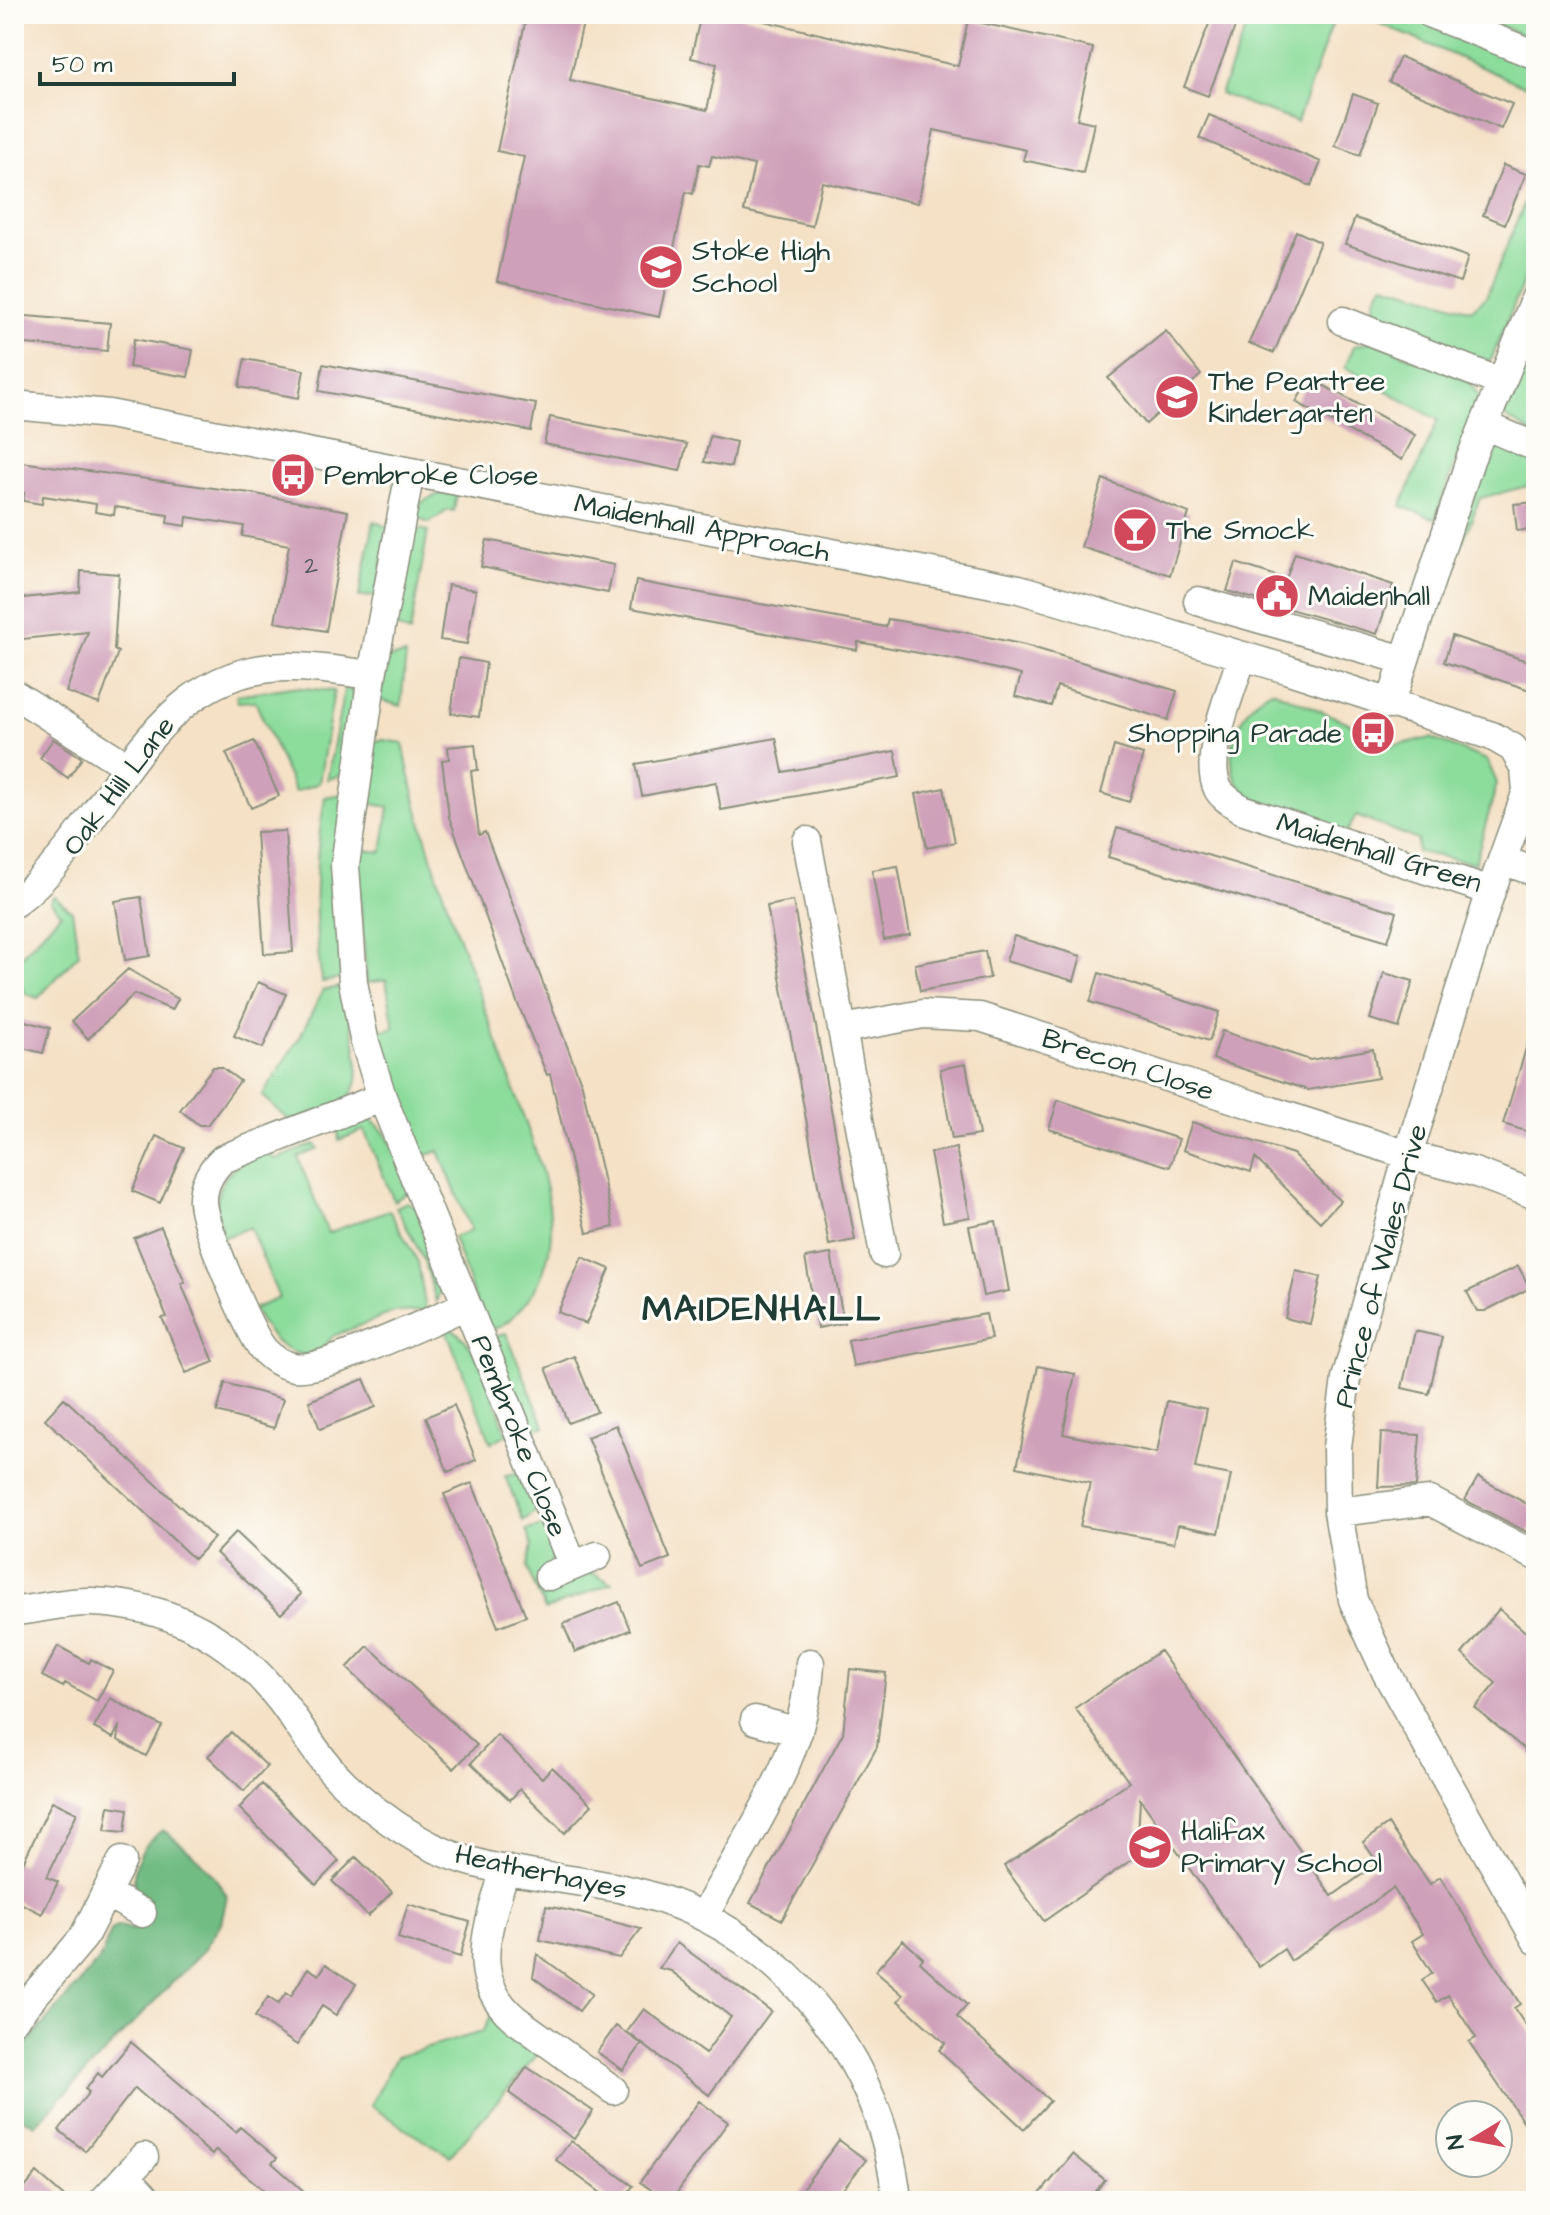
<svg xmlns="http://www.w3.org/2000/svg" width="1550" height="2215" viewBox="0 0 1550 2215" font-family="'Architects Daughter',sans-serif">
<rect width="100%" height="100%" fill="#fdfcf7"/>
<filter id="ink" filterUnits="userSpaceOnUse"><feTurbulence type="fractalNoise" baseFrequency=".0125" numOctaves="2"/><feDisplacementMap in="SourceGraphic" scale="16" xChannelSelector="R" yChannelSelector="G"/><feConvolveMatrix kernelMatrix="1 2 1 2 8 2 1 2 1" color-interpolation-filters="sRGB"/></filter>
<filter id="wash" filterUnits="userSpaceOnUse"><feTurbulence type="fractalNoise" baseFrequency=".006" numOctaves="4" result="noise"/><feDisplacementMap in="SourceGraphic" scale="32" xChannelSelector="R" yChannelSelector="G"/><feGaussianBlur stdDeviation="1.8" result="paint"/><feColorMatrix in="noise" values="0 0 0 0 0 0 0 0 0 0 0 0 0 0 0 0 0 1.4 0 .05"/><feComposite in="paint" operator="in"/></filter>
<g filter="url(#wash)">
<rect width="100%" height="100%" fill="#f4e1c6"/>
<path fill="#8cdc9b" stroke="#568c68" stroke-width="2" d="M1252 14H1310L1333 22 1297 122 1220 94Z
M1358 14H1418L1536 61V91Z
M1473 14H1536V41Z
M1536 175V251L1491 360 1476 362 1375 320C1371 305 1374 295 1384 284L1471 310 1486 297Z
M1371 341 1467 380 1479 396 1435 519 1401 506 1438 420 1345 367 1354 346Z
M1518 368 1536 369V436L1504 416 1502 399Z
M1498 448 1536 462V484L1480 498 1463 541 1455 537 1486 451Z
M441 493H457L454 511 448 510 429 523 413 516 422 502Z
M374 521 389 528 376 596 359 597Z
M418 529 428 531 410 633 393 626 410 531Z
M406 655 401 706 380 700 387 658Z
M345 685 357 697 348 772 327 780Z
M292 687 334 691 319 783 295 792 255 701 238 702 236 695Z
M1272 690 1356 726 1391 746 1431 738 1487 760 1497 783 1475 863 1417 852 1418 840 1356 816 1347 832C1322 823 1262 808 1243 790 1231 778 1229 752 1235 736 1243 715 1251 700 1272 690Z
M383 740 403 743C423 856 474 975 512 1084 527 1129 551 1182 551 1231 550 1273 527 1316 487 1333L453 1237 471 1230 439 1151 421 1157 386 1079 376 1031 394 1028 386 980 367 983 356 849 382 852 389 807 367 803 372 741Z
M344 794 341 979 322 982C312 919 314 859 325 797Z
M54 896 72 911 79 954 38 998 26 994 14 972V964L61 913 50 901Z
M342 987C347 1011 370 1079 349 1096 335 1108 309 1114 291 1122L262 1096 300 1037 323 990Z
M357 1116C391 1120 398 1164 410 1191L394 1201 364 1130 339 1140 337 1122Z
M315 1144 318 1149 298 1157 328 1233 389 1210 418 1262 426 1311 394 1312 333 1336 316 1355C280 1357 270 1336 253 1309L279 1298 250 1227 223 1238C211 1191 216 1176 259 1152L277 1159Z
M407 1202 416 1207 443 1283 436 1302 425 1262 396 1207Z
M445 1327C479 1335 494 1403 507 1434L491 1443Z
M506 1333 545 1427 526 1430 489 1339Z
M523 1473 537 1510 523 1521 505 1476Z
M544 1526 552 1549 551 1561 588 1571 612 1583 545 1610 527 1568 532 1545 526 1530Z
M492 2014 543 2048 450 2156 370 2106 396 2057 482 2032Z"/>
<path fill="#71bc83" stroke="#487c5c" stroke-width="2" d="M163 1830C189 1849 211 1868 227 1896L221 1923 203 1951 35 2125 14 2112V2058L100 1959 112 1929 119 1926 133 1930 150 1900 135 1888C130 1866 145 1840 163 1830Z"/>
<g id="blocks">
<path fill="#cfa0b9" d="M527 14H585L570 80 707 110 717 64 691 58 701 14H734L958 66 968 20 1093 48 1077 119 1094 123 1083 173 1023 160 1026 150 934 130 918 203 822 182 812 226 744 211 754 165 712 156 709 166 699 164 693 194 686 192 659 317 497 281 524 157 497 151Z
M1213 14H1240L1208 96 1184 87Z
M1400 57 1512 104 1501 129 1389 82Z
M1353 94 1378 103 1360 155 1335 146Z
M1209 115 1321 162 1311 186 1199 138Z
M1503 165 1526 174 1505 224 1483 215Z
M1355 218 1468 257 1460 282 1345 244Z
M1296 231 1320 242 1274 353 1249 343Z
M14 315 110 323 107 351 14 343Z
M1166 331 1201 375 1146 424 1108 378Z
M134 339 193 350 188 377 129 367Z
M245 359 304 370 299 398 239 387Z
M323 364 536 404 531 431 319 391Z
M1310 378 1415 435 1402 460 1296 402Z
M550 417 687 444 680 471 544 444Z
M710 436 736 442 731 467 704 462Z
M14 461 250 493 348 511 326 631 275 622 289 545 242 536 244 526 187 517 186 526 167 523 168 515 115 507 114 515 95 512 96 504 43 496 42 504 23 501 24 493 14 492Z
M1103 479 1189 513 1170 575 1081 547Z
M1536 502V529L1517 531 1514 504Z
M487 540 614 565 608 593 481 567Z
M1295 553 1393 585 1377 634 1227 591 1236 563 1286 579Z
M81 571 119 574 114 650 118 652 99 704 66 692 88 632 14 640V599L80 592Z
M636 581 886 627 888 619 969 633 1025 645 1177 691 1168 720 1057 686 1051 706 1015 696 1021 675 963 661 858 642 857 650 631 608Z
M448 585 476 590 467 644 440 640Z
M1452 636 1536 664V692L1444 662Z
M459 658 486 663 479 717 451 713Z
M776 738 783 772 895 751 900 777 721 810 716 782 642 796 636 764Z
M53 739 82 758 68 778 40 758Z
M254 741 279 796 251 808 226 753Z
M475 744 478 770 471 771 479 835 485 832 582 1085 614 1227 587 1233 550 1074 547 1075 517 1002 449 817 442 760 449 759 448 747Z
M1114 746 1143 755 1129 802 1101 793Z
M944 788 955 842 927 848 916 794Z
M1117 828 1397 912 1388 941 1108 857Z
M285 831 293 952 264 954 256 832Z
M898 866 910 935 884 940 872 870Z
M141 897 150 956 125 960 115 901Z
M793 901 855 1240 829 1245 767 906Z
M1014 936 1081 956 1074 981 1006 961Z
M985 951 990 978 920 991 915 964Z
M128 969 178 999 172 1010 134 994 88 1039 72 1021Z
M1099 973 1219 1012 1209 1041 1090 1002Z
M1384 973 1413 981 1399 1028 1370 1019Z
M258 982 286 994 263 1048 234 1036Z
M14 1018 50 1028 43 1053 14 1046Z
M1222 1031 1310 1060 1373 1049 1378 1078 1308 1090 1213 1059Z
M1531 1032 1536 1033V1110L1529 1132 1503 1124Z
M966 1064 979 1135 952 1139 940 1069Z
M213 1067H221L240 1081 207 1125H199L180 1110Z
M1058 1100 1179 1139 1170 1167 1049 1129Z
M1192 1122 1293 1154 1340 1201 1320 1222 1255 1158 1251 1172 1183 1150Z
M156 1136 184 1148 160 1203 132 1191Z
M956 1148 970 1217 943 1222 930 1153Z
M996 1221 1009 1291 983 1296 969 1226Z
M161 1227 185 1282 181 1283 214 1362 186 1373 162 1318 167 1317 134 1238Z
M831 1254 844 1323 818 1328 805 1258Z
M582 1257 610 1269 586 1324 558 1312Z
M1518 1266 1530 1288 1485 1311H1477L1467 1292Z
M1296 1271 1321 1277 1310 1324 1285 1318Z
M986 1314 991 1339 853 1366 848 1340Z
M1415 1331 1442 1337 1429 1394 1402 1388Z
M574 1356 597 1412 568 1423 546 1368Z
M1038 1366 1075 1374 1063 1434 1157 1453 1167 1401 1207 1409 1195 1468 1231 1475 1219 1533 1178 1525 1174 1543 1080 1526 1090 1483 1017 1467Z
M364 1379 376 1407 320 1429 309 1401Z
M225 1383 283 1399 274 1428 217 1412Z
M64 1398 214 1538 194 1559 45 1419Z
M454 1405 476 1460 448 1472 426 1417Z
M616 1425 670 1558 642 1569 587 1437Z
M1381 1433 1420 1435 1416 1486 1378 1487Z
M1478 1477 1536 1509V1520L1529 1533 1465 1500Z
M472 1483 526 1616 498 1627 444 1494Z
M236 1532 301 1594 281 1614 216 1553Z
M619 1602 630 1630 575 1652 563 1624Z
M1499 1609 1536 1641V1759L1475 1708 1496 1683 1462 1654Z
M58 1646 89 1663 91 1659 113 1671 97 1701 65 1683 63 1687 42 1676Z
M368 1646 477 1745 454 1769 347 1668Z
M1160 1651 1332 1896 1378 1863 1363 1842 1388 1824 1430 1884 1440 1877 1520 2004 1514 2008 1536 2041V2140L1469 2042 1476 2038 1448 1995 1437 2002 1422 1980 1432 1973 1412 1941 1423 1934 1393 1888 1291 1961 1284 1949 1259 1967 1140 1799 1137 1856 1044 1921 1004 1866 1129 1782 1075 1708Z
M850 1669 886 1673 877 1747 782 1920 750 1903 843 1733Z
M110 1698 162 1726 146 1756 118 1740 120 1725 113 1738 94 1728Z
M231 1732 267 1766 244 1791 208 1756Z
M497 1735 542 1778 552 1767 592 1805 565 1833 520 1789 510 1800 471 1763Z
M262 1784 339 1861 316 1885 239 1808Z
M52 1801 77 1813 47 1877 58 1882 42 1914 14 1900V1861L22 1865Z
M109 1806 128 1809 125 1832 105 1830Z
M356 1857 392 1892 368 1916 332 1881Z
M408 1904 470 1922 460 1957 398 1938Z
M546 1906 571 1911 641 1929 619 1958 540 1940Z
M903 1940 923 1958 920 1962 967 2005 957 2017 1050 2101 1024 2129 939 2050 945 2043 898 2001 903 1995 875 1971Z
M677 1943 771 2011 709 2095 627 2032 644 2009 705 2054 731 2017 671 1971 659 1968Z
M537 1954 592 1994 579 2011 533 1977Z
M326 1964 356 1984 336 2015 322 2006 297 2045 255 2017 268 1997 278 2004 286 1993 291 1996 308 1968 319 1975Z
M616 2026 642 2044 623 2070 597 2052Z
M131 2042 236 2132 240 2127 277 2158 272 2163 315 2201H277L216 2150 212 2155 135 2088 85 2151 59 2130 89 2092 85 2089 92 2081 98 2073 102 2077Z
M527 2067 593 2111 574 2139 509 2093Z
M699 2101 728 2122 671 2201H667L640 2182Z
M839 2140 866 2160 834 2201H793Z
M571 2141 633 2186 622 2201H612L556 2160Z
M1073 2154 1105 2180 1088 2201H1034Z
M37 2173 69 2201H14Z"/>
</g>
</g>
<g filter="url(#ink)">
<use href="#blocks" fill-opacity="0" stroke="#8a8f7d" stroke-width="2"/>
<g fill="none" stroke-linecap="round" stroke-linejoin="round">
<g stroke="#8a8f7d" stroke-width="31">
<path id="street" d="M1431 14 1536 55
M1343 321 1500 382
M14 405 109 414 1019 589 1283 668 1492 736 1513 748 1525 769 1527 791 1491 891 1408 1155 1346 1379 1337 1447 1338 1512 1353 1600 1387 1674 1536 1940
M1484 425 1536 447
M410 472 372 675 345 865 353 982 364 1039 382 1097 573 1566
M1198 601 1404 660
M1242 657C1232 689 1202 758 1218 789 1222 797 1233 803 1241 809L1491 891
M14 694 127 766
M1390 705 1470 460 1536 297
M807 841 884 1254
M1504 861 1536 872
M14 903C114 829 143 669 287 667 315 666 344 672 372 675
M843 1029 923 1014 980 1017 1408 1155 1474 1172 1536 1195
M382 1097 223 1159C211 1170 202 1186 203 1202 205 1228 247 1328 263 1349 271 1358 282 1365 294 1367 322 1373 433 1319 465 1306
M1338 1512 1430 1501 1536 1556
M549 1576 597 1556
M14 1611C40 1609 66 1601 92 1602 172 1605 234 1639 282 1702 299 1725 313 1749 332 1771 356 1797 386 1820 416 1838 480 1877 561 1874 632 1891 776 1924 883 2056 897 2201
M755 1720 798 1732
M505 1869C490 1923 465 1977 515 2019L613 2090
M106 1893 142 1913
M704 1916C746 1837 807 1755 810 1663
M14 2019 83 1938 122 1861
M126 2176 149 2201
M104 2200 144 2157"/>
</g>
<use href="#street" stroke="#fff" stroke-width="28"/>
</g>
</g>
<defs>
<g id="school-disc" transform="scale(2.3)"><circle r="9.5" fill="#d1495b" stroke="#fdfcf7"/><path d="M0-5L7-2L0 1L-7-2ZM-4 1L0 2.5L4 1V4Q0 6-4 4Z" fill="#fff"/></g>
<g id="bus-disc" transform="scale(2.3)"><circle r="9.5" fill="#d1495b" stroke="#fdfcf7"/><path d="M-5-6H5V4H4V6H2V4H-2V6H-4V4H-5ZM-3.5-4V0h7V-4ZM-3.5 1.2v1.5H-2V1.2ZM2 1.2v1.5H3.5V1.2Z" fill="#fff"/></g>
<g id="bar-disc" transform="scale(2.3)"><circle r="9.5" fill="#d1495b" stroke="#fdfcf7"/><path d="M-6-5H6L.8 .8V4.5H3.5V6h-7V4.5H-.8V.8Z" fill="#fff"/></g>
<g id="civic-disc" transform="scale(2.3)"><circle r="9.5" fill="#d1495b" stroke="#fdfcf7"/><path d="M-.6-6.5H3V-4.5H.6V-3L4-1V1h2V6H-6V1h2V-1L-.6-3ZM-1.2 2.5V6h2.4V2.5Z" fill="#fff"/></g>
</defs>
<g fill-rule="evenodd">
<use href="#school-disc" x="661" y="267"/>
<use href="#school-disc" x="1177" y="397"/>
<use href="#bus-disc" x="293" y="475"/>
<use href="#bar-disc" x="1135" y="530"/>
<use href="#civic-disc" x="1277" y="596"/>
<use href="#bus-disc" x="1373" y="733"/>
<use href="#school-disc" x="1150" y="1847"/>
</g>
<g text-anchor="middle" dominant-baseline="central" stroke-width="6" stroke-linejoin="round" paint-order="stroke">
<g font-size="24" fill="#4b5655">
<text x="311" y="566">2</text>
</g>
<g font-size="28" fill="#1f3d34" stroke="#fdfcf7" text-anchor="start">
<text x="692" y="251">Stoke High<tspan x="692" dy="32">School</tspan></text>
<text x="1208" y="381">The Peartree<tspan x="1208" dy="32">Kindergarten</tspan></text>
<text x="324" y="475">Pembroke Close</text>
<text x="1166" y="530">The Smock</text>
<text x="1308" y="596">Maidenhall</text>
<text x="1342" y="733" text-anchor="end">Shopping Parade</text>
<text x="1181" y="1831">Halifax<tspan x="1181" dy="32">Primary School</tspan></text>
</g>
<g font-size="28" fill="#1f3d34" stroke="#fdfcf7">
<text transform="translate(702 528) rotate(11)">Maidenhall Approach</text>
<text transform="translate(119 786) rotate(-53)">Oak Hill Lane</text>
<text transform="translate(1379 853) rotate(17)">Maidenhall Green</text>
<text transform="translate(1128 1065) rotate(18)">Brecon Close</text>
<text transform="translate(1381 1266) rotate(-75)">Prince of Wales Drive</text>
<text transform="translate(519 1436) rotate(68)">Pembroke Close</text>
<text transform="translate(541 1872) rotate(12)">Heatherhayes</text>
</g>
<g font-size="36" font-weight="bold" letter-spacing="2" fill="#1f3d34" stroke="#fdfcf7">
<text x="762" y="1309">MAIDENHALL</text>
</g>
</g>
<rect width="1550" height="2215" fill="none" stroke="#fdfcf7" stroke-width="48"/>
<g transform="translate(1474 2139) rotate(260)"><circle r="38" fill="#fdfcf7" stroke="#a4b0a9" stroke-width="2"/>
<path d="M0-6L14 30L0 20L-14 30Z" fill="#d1495b"/>
<text y="-12" font-size="22" font-weight="bold" text-anchor="middle" fill="#1f3d34">N</text>
</g>
<path d="M40 72v12h194v-12" fill="none" stroke="#1f3d34" stroke-width="4"/>
<text x="52" y="72" font-size="24" fill="#1f3d34" stroke="#fdfcf7" stroke-width="6" paint-order="stroke">50 m</text>
</svg>
